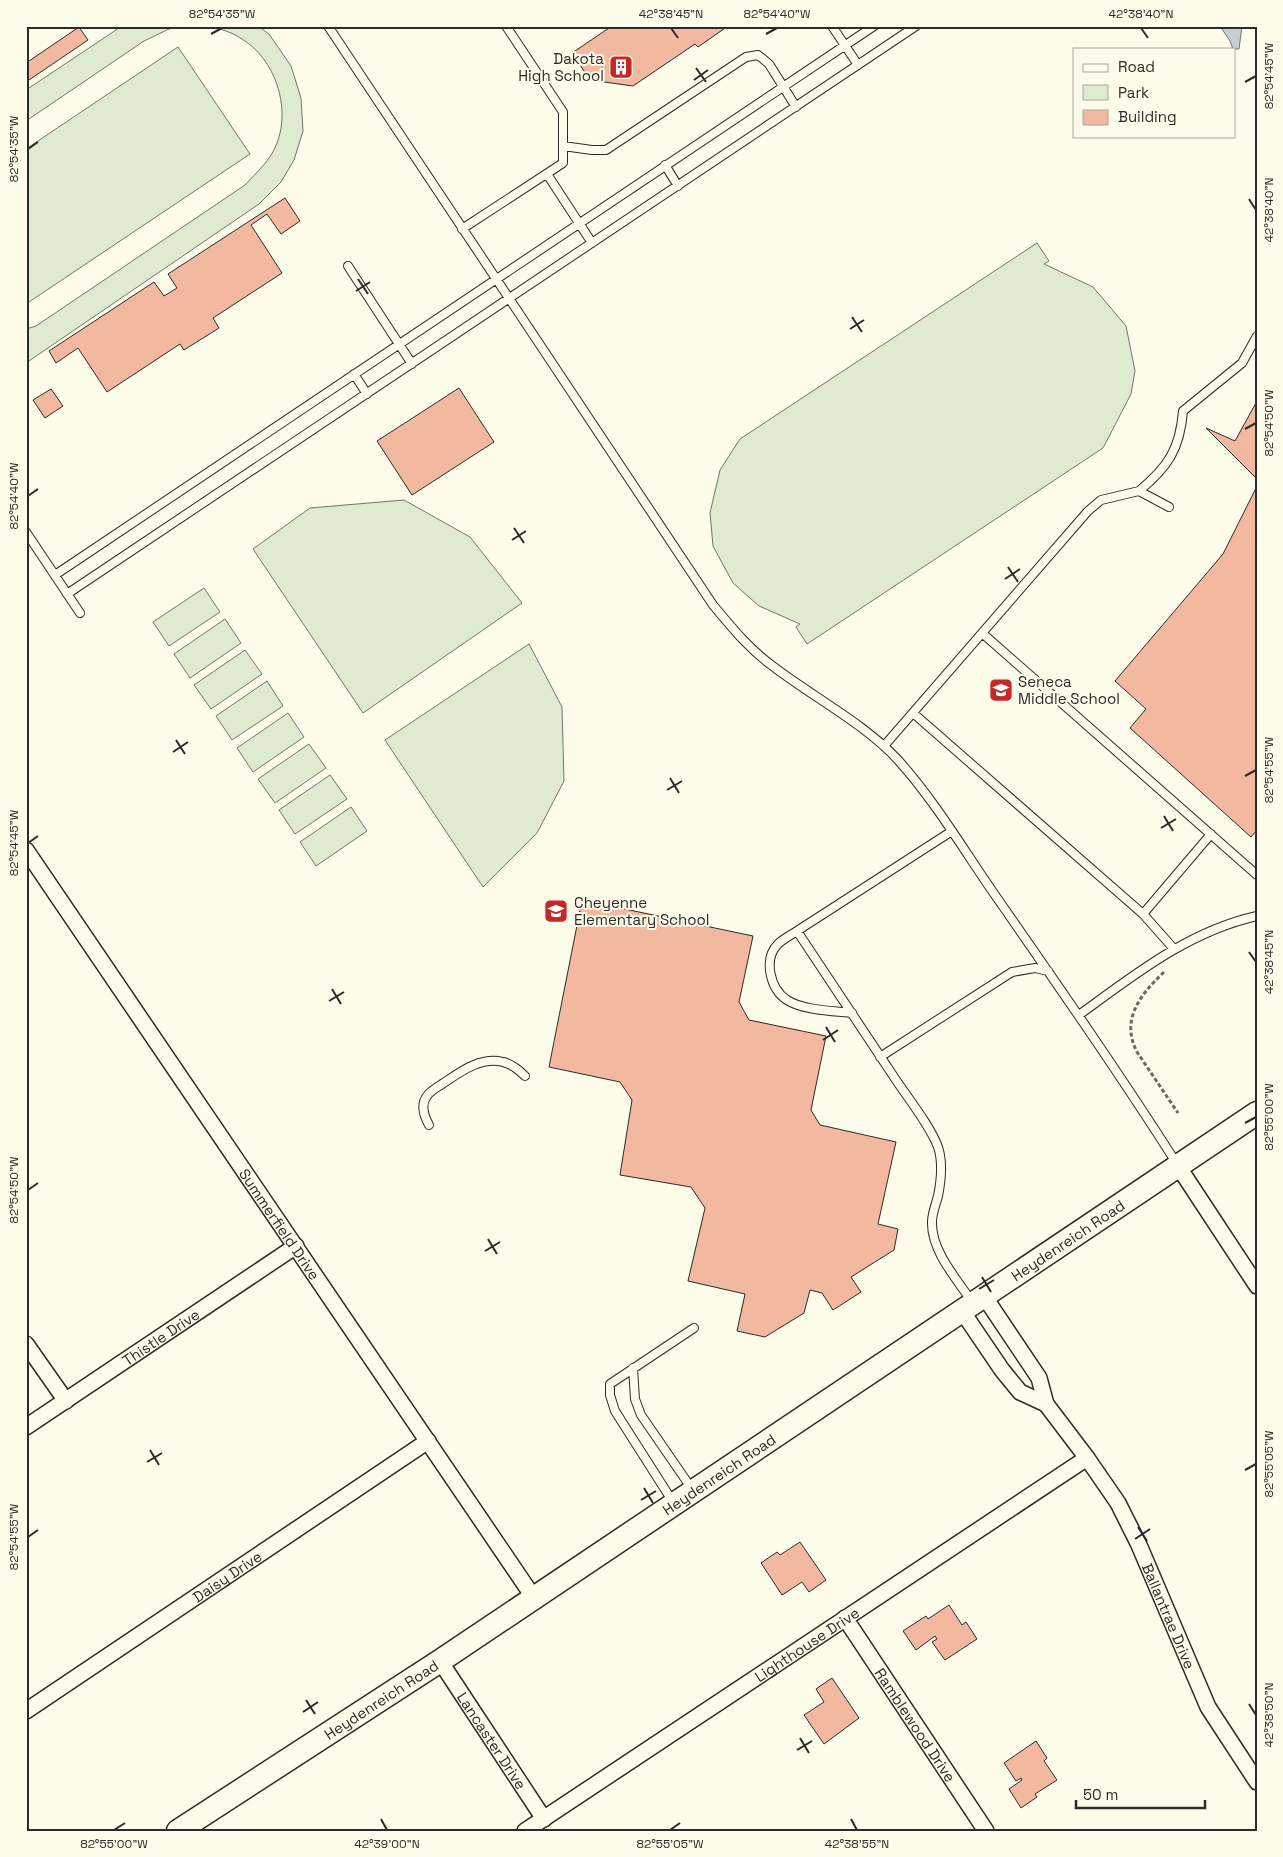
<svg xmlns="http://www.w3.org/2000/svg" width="1283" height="1857" viewBox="0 0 1283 1857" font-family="'Space Grotesk',sans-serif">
<rect width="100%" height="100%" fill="#fdfbea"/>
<path fill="#deebd1" stroke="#74746e" d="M122 26H184L169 29 144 41 26 121V90Z
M199 26H258L269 34 291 66 301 98 303 131 294 160 281 182 259 204 26 363V329L36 326 245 185C257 172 271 160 277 143 291 107 275 59 242 39 229 30 214 27 199 26Z
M178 47 250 154 26 304V149Z
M1037 243 1049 261 1044 264 1093 287 1126 326 1135 371 1131 394 1103 448 807 644 796 627 800 624 759 606 733 583 713 546 710 513 720 470 740 439Z
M404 500 470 537 522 603 363 713 253 549 310 508Z
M204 588 220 612 169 646 153 622Z
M225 619 241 643 190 678 174 654Z
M529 644 562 707 564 781 537 833 483 887 385 740Z
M245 650 262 674 211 709 194 685Z
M267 681 283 706 232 740 216 716Z
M288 713 304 737 253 772 237 748Z
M309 744 326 768 275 803 258 779Z
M330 775 347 799 295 834 279 810Z
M351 807 367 831 316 866 300 842Z"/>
<path fill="#c7d0d0" stroke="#74746e" d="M1220 26H1242L1239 49H1233L1230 41Z"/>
<path fill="#f2b8a0" stroke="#2b2b2b" d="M607 26H728L698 47 695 44 633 86 590 80 572 53 609 28Z
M79 27 88 40 26 82V63Z
M285 198 300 221 281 234 267 214 251 225 282 273 213 318 219 328 184 350 180 344 107 392 78 348 56 363 49 351 154 282 164 296 177 288 168 274Z
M459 388 494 442 412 495 377 441Z
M51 389 63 406 45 418 33 400Z
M1257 401V479L1206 428 1235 441Z
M1257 486V830L1251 837 1130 728 1146 709 1115 681 1223 554Z
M582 900 753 936 739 1002 749 1020 826 1036 811 1110 820 1125 896 1142 878 1224 898 1229 894 1250 851 1277 861 1292 833 1310 822 1293 810 1290 804 1313 765 1337 737 1331 745 1294 688 1281 705 1208 691 1187 620 1175 632 1100 620 1082 549 1067Z
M800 1542 826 1580 809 1592 802 1582 782 1595 761 1563 777 1552 780 1555Z
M949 1605 962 1625 966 1622 977 1639 945 1660 932 1642 937 1639 935 1636 916 1650 903 1631 926 1616 928 1619Z
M832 1678 859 1718 824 1744 804 1715 824 1702 816 1689Z
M1036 1741 1047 1758 1044 1761 1057 1780 1035 1794 1037 1797 1021 1808 1009 1789 1022 1780 1021 1778 1016 1781 1004 1763Z"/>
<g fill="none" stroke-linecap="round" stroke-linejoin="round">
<g stroke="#2b2b2b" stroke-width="10">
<path id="lane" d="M328 26 713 605C732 628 750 650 774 667 813 697 865 724 898 760 935 801 963 849 995 895 1057 984 1119 1073 1177 1164
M832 26 858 65
M563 146 592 150H606L746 57 758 55 769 64 796 107
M665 165 678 186
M547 174 592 243
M462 229 563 163V112L506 26
M348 266 412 364
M354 374 367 394
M1139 491C1168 467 1180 449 1183 411L1242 363 1257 336
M26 532 80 613
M55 575 874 26
M67 594 916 26
M982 633 1257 875
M913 713 1143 914 1174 949
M884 746 1088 511 1101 500 1139 491 1169 507
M1143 914 1211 834
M797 931 952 831
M852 1013C833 1011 802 1010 787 1000 770 989 763 959 778 944 783 939 791 935 797 931 829 979 861 1028 894 1077 907 1097 930 1125 938 1147 943 1162 941 1181 938 1196 936 1204 932 1213 932 1222 931 1251 957 1279 972 1302
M1079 1015C1134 975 1189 931 1257 916
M880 1057 1012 972 1035 968 1048 971
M429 1125C424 1116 420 1105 427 1096 430 1091 438 1087 442 1084 459 1073 480 1056 503 1062 512 1064 519 1070 525 1076
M633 1368 635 1399 641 1415 692 1489
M673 1502 615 1411 610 1395V1384L694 1328"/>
</g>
<g stroke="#2b2b2b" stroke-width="18">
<g id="street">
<path id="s1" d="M26 850 534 1598"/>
<path d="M1178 1166 1257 1286"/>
<path id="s2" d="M984 1296 1039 1378 1046 1404 1087 1458 1118 1503 1139 1545 1208 1707 1257 1782"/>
<path d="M962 1311 1002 1370 1020 1392 1046 1404"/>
<path d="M26 1344 66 1401"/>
<path id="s3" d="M26 1427 296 1246"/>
<path id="s4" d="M845 1618 986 1831"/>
<path id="s5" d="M440 1661 544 1819"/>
<path id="s6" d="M26 1711 428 1441"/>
<path id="s7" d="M525 1831 1087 1458"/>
</g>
</g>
<g stroke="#2b2b2b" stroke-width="25">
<g id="secondary">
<path id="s8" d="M178 1831 440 1661 1257 1113"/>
</g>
</g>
<path stroke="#6a6964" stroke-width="3" stroke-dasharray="4 2.5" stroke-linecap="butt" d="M1164 972C1141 994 1120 1019 1137 1052L1178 1113"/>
<use href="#lane" stroke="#fdfbea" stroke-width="8"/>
<use href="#street" stroke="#fdfbea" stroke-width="15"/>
<use href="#secondary" stroke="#fdfbea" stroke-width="22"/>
</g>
<path fill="none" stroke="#2b2b2b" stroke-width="2" d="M671 28 678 38M1141 28 1148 38M211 34 222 28M766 34 777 28M696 68 706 82M694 80 708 70M1245 82 1256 76M28 149 38 142M1249 199 1256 210M358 279 368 294M356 291 370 282M852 317 862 332M850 329 864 320M1245 429 1256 423M28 496 38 489M514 528 524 543M512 540 526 531M1008 567 1018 582M1005 579 1020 569M176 740 185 754M173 752 188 742M1245 776 1256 770M670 778 679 793M667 790 682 781M1164 816 1173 831M1161 828 1176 819M28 843 38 836M1249 952 1256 962M332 989 341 1004M329 1001 344 992M826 1027 835 1042M823 1040 838 1030M1245 1123 1256 1117M28 1190 38 1183M488 1239 497 1254M485 1251 500 1242M982 1277 991 1292M979 1289 994 1280M150 1450 159 1465M147 1462 162 1453M1245 1470 1256 1464M644 1488 653 1503M641 1500 656 1491M1138 1527 1147 1541M28 1537 38 1530M1135 1539 1150 1529M306 1700 315 1714M1249 1704 1256 1715M303 1712 318 1702M800 1738 809 1753M797 1750 812 1741M381 1819 387 1830M851 1819 857 1830M114 1830 125 1823M670 1830 680 1823"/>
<defs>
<g id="building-square" transform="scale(1.25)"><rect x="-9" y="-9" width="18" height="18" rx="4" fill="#c62828" stroke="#fdfbea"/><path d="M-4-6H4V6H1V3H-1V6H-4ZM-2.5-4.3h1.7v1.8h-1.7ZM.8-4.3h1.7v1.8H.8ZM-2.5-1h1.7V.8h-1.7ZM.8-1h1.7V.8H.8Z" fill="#fff"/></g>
<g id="school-square" transform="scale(1.25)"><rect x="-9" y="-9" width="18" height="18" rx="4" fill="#c62828" stroke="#fdfbea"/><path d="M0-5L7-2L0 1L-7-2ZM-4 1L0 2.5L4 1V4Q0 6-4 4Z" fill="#fff"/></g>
</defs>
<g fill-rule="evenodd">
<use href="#building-square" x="621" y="67"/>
<use href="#school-square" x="1001" y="690"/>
<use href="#school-square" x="556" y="911"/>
</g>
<g text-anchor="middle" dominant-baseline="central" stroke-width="4" stroke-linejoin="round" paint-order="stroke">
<g font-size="15" fill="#2b2b2b" stroke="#fdfbea" text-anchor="start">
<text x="604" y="58" text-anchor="end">Dakota<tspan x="604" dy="17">High School</tspan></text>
<text x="1018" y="681">Seneca<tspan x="1018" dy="17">Middle School</tspan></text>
<text x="574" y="902">Cheyenne<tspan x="574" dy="17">Elementary School</tspan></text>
</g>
<g font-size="15" fill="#2b2b2b" stroke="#fdfbea">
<text stroke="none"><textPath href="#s1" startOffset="452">Summerfield Drive</textPath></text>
<text stroke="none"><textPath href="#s8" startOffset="1068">Heydenreich Road</textPath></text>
<text stroke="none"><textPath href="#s3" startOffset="162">Thistle Drive</textPath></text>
<text stroke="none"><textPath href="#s8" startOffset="648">Heydenreich Road</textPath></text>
<text stroke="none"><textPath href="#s6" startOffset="242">Daisy Drive</textPath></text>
<text stroke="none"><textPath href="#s2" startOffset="372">Ballantrae Drive</textPath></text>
<text stroke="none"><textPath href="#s7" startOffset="338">Lighthouse Drive</textPath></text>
<text stroke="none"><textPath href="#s8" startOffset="242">Heydenreich Road</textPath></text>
<text stroke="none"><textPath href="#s4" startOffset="128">Ramblewood Drive</textPath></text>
<text stroke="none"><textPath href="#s5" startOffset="95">Lancaster Drive</textPath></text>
</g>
</g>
<rect width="1283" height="1857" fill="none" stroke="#fdfbea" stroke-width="55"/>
<rect x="1073" y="48" width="162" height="90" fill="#fdfbea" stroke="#a9a89e"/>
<rect x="1083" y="64" width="25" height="8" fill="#fdfbea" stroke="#a9a89e"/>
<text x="1118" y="72" font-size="15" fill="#2b2b2b">Road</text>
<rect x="1083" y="85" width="25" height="15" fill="#deebd1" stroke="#a9a89e"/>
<text x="1118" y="98" font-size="15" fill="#2b2b2b">Park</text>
<rect x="1083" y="110" width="25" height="15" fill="#f2b8a0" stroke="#a9a89e"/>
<text x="1118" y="122" font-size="15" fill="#2b2b2b">Building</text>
<path d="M1076 1800v8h129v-8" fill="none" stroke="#2b2b2b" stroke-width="2.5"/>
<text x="1083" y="1800" font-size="15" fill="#2b2b2b" stroke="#fdfbea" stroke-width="4" paint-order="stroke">50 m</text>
<rect x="28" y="28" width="1228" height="1802" fill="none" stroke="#2b2b2b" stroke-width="2"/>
<g font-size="12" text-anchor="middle" fill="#2b2b2b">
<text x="222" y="18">82°54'35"W</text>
<text x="671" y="18">42°38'45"N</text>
<text x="777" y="18">82°54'40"W</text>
<text x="1141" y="18">42°38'40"N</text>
<text transform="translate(1269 76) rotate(-90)" y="4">82°54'45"W</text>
<text transform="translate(14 149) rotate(-90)" y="4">82°54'35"W</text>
<text transform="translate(1269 210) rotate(-90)" y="4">42°38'40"N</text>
<text transform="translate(1269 423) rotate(-90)" y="4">82°54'50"W</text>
<text transform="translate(14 496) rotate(-90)" y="4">82°54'40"W</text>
<text transform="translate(1269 770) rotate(-90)" y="4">82°54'55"W</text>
<text transform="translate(14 843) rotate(-90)" y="4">82°54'45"W</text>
<text transform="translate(1269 962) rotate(-90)" y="4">42°38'45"N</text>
<text transform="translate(1269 1117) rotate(-90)" y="4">82°55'00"W</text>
<text transform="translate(14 1190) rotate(-90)" y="4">82°54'50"W</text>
<text transform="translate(1269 1464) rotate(-90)" y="4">82°55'05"W</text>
<text transform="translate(14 1537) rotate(-90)" y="4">82°54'55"W</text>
<text transform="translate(1269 1715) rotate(-90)" y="4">42°38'50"N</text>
<text x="114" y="1848">82°55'00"W</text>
<text x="387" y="1848">42°39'00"N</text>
<text x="670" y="1848">82°55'05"W</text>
<text x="857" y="1848">42°38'55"N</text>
</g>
</svg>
